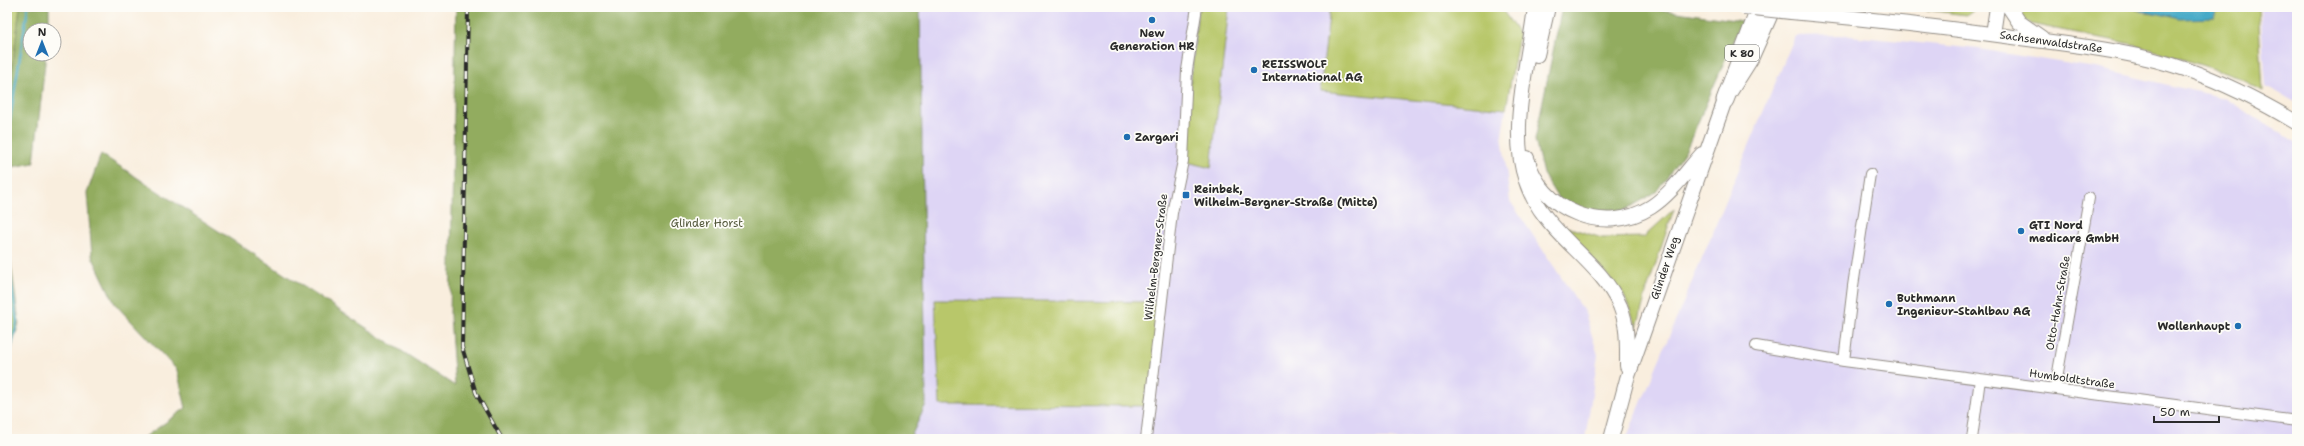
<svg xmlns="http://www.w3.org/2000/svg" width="2304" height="446" viewBox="0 0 2304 446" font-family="'Shantell Sans',sans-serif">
<rect width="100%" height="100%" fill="#fdfcf7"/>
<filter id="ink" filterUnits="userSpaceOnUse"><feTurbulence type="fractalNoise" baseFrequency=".025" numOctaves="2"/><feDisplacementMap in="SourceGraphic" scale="8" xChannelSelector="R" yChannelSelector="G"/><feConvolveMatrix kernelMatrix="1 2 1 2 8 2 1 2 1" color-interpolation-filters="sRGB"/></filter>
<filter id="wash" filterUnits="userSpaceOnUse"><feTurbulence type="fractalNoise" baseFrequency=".012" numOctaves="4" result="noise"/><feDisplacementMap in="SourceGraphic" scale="16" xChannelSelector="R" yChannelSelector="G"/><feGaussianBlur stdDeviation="0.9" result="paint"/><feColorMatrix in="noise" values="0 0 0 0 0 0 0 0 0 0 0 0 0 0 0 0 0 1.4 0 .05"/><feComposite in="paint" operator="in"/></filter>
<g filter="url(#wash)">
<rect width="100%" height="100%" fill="#f9eede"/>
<path fill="#ded5f5" d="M920 7 1501 8 1519 34 1502 134 1510 201 1585 313 1598 355 1585 439H910L926 404Z
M2260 7H2297V103L2266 86Z
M1841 35 1978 49 2095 68 2224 98 2297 143V439H1626L1795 36Z"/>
<path fill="#b8c76a" stroke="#72794a" d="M7 7H20L7 108Z
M1198 7H1229L1211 168 1183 161Z
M1324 7 1501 8 1519 34 1506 109 1320 91 1330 8Z
M1905 7H1981L1966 15Z
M2015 7H2129L2143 12 2213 18 2217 7H2258L2263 91 2230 74 2137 45 2031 24 2016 11Z
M1674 209 1647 290 1637 327 1623 293 1567 231V227L1602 238 1644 237Z
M7 234 19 323 7 363Z
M935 300 1162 302 1150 406 940 405Z"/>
<path fill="#92ac5e" stroke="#5e6c44" d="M20 7H49V30H30V54H46L34 163 7 168V108Z
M456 7H920L926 404 910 439H142L186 408 177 370 115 304 92 256 87 193 101 154 455 386 450 316Z
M1562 7H1640L1742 21 1686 150 1656 192 1622 212 1587 210 1559 200 1543 174 1535 140Z"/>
<path fill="#47aac7" stroke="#396a79" d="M2129 7H2217L2214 18 2180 19Z"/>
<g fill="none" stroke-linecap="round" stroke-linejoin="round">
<path stroke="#47aac7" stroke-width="2.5" d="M7 137 28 7
M7 253 17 322 7 367"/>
</g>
</g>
<g filter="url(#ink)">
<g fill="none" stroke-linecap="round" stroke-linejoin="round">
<g stroke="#928c84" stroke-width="12">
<path id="minor" d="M1756 346 1844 361 2297 421
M1844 361 1853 286 1870 174
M2055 389 2089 198
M1146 439 1172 213 1183 161 1187 70 1197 7
M1972 439 1980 379"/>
</g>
<g stroke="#928c84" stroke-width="16">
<path id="secondary" d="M1535 7C1529 61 1508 129 1526 181 1543 234 1598 257 1620 306 1628 325 1627 347 1627 366
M2009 7 2019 22 2042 38
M1791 12C1870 19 1949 28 2028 39 2082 46 2137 52 2188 70 2227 84 2262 102 2297 123
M1993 34 1997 7
M1537 55 1548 7
M1527 158C1541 212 1605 236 1651 207 1671 194 1686 172 1702 154
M1611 439 1627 379 1725 100 1751 59 1774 7"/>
</g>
<g stroke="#928c84" stroke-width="19">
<path id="trunk" d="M1725 100 1760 7"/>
</g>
<use href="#minor" stroke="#fff" stroke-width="10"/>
<use href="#secondary" stroke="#fff" stroke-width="14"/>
<use href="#trunk" stroke="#fff" stroke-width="17"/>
<g stroke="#2b2b2b" stroke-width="4">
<path id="rail" d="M468 7 462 347 476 393 502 439"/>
</g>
<use href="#rail" stroke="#fdfcf7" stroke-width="2.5" stroke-dasharray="8" stroke-linecap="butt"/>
<g stroke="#928c84" stroke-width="16" stroke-linecap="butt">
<path id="secondary-bridge" d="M1744 7 1791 12"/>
</g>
<use href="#secondary-bridge" stroke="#fff" stroke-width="14"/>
</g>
</g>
<g fill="#1f6fb2" stroke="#fdfcf7" stroke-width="1.5">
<circle cx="1152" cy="20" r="4"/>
<circle cx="1254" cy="70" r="4"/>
<circle cx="1127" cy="137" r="4"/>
<rect x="1182" y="191" width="8" height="8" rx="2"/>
<circle cx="2021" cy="231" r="4"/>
<circle cx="1889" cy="304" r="4"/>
<circle cx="2238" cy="326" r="4"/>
</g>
<g text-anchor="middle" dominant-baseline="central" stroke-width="3.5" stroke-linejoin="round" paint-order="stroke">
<rect fill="#fdfcf7" stroke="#6a6a68" stroke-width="1" x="1725" y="45" width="34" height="16" rx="3"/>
<g font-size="10" font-weight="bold" fill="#2b2b2b">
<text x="1742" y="53">K 80</text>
</g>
<g font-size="11" font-weight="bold" fill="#2b2b2b" stroke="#fdfcf7" text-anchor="start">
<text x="1152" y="33" text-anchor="middle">New<tspan x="1152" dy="13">Generation HR</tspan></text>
<text x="1262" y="64">REISSWOLF<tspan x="1262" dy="13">International AG</tspan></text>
<text x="1135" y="137">Zargari</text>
<text x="1194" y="189">Reinbek,<tspan x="1194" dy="13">Wilhelm-Bergner-Straße (Mitte)</tspan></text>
<text x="2029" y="225">GTI Nord<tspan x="2029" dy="13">medicare GmbH</tspan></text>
<text x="1897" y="298">Buthmann<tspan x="1897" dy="13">Ingenieur-Stahlbau AG</tspan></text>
<text x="2230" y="326" text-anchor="end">Wollenhaupt</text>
</g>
<g font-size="11" fill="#2b2b2b" stroke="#fdfcf7">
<text transform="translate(2051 42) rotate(8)">Sachsenwaldstraße</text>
<text transform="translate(1156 257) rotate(-83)">Wilhelm-Bergner-Straße</text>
<text transform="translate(1665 268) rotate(-71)">Glinder Weg</text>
<text transform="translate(2058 303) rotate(-80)">Otto-Hahn-Straße</text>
<text transform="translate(2072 379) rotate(8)">Humboldtstraße</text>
</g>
<g font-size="11" fill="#555a3e" stroke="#fdfcf7">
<text x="707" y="223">Glinder Horst</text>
</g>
</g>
<rect width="2304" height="446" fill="none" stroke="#fdfcf7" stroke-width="24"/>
<g transform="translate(42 42)"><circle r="19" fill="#fdfcf7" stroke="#a9a8a5"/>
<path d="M0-3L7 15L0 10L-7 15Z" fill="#1f6fb2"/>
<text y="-6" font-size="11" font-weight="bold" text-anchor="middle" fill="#2b2b2b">N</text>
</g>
<path d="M2154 416v6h65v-6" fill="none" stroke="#2b2b2b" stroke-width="2"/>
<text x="2160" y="416" font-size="12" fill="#2b2b2b" stroke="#fdfcf7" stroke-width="3" paint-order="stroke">50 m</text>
</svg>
